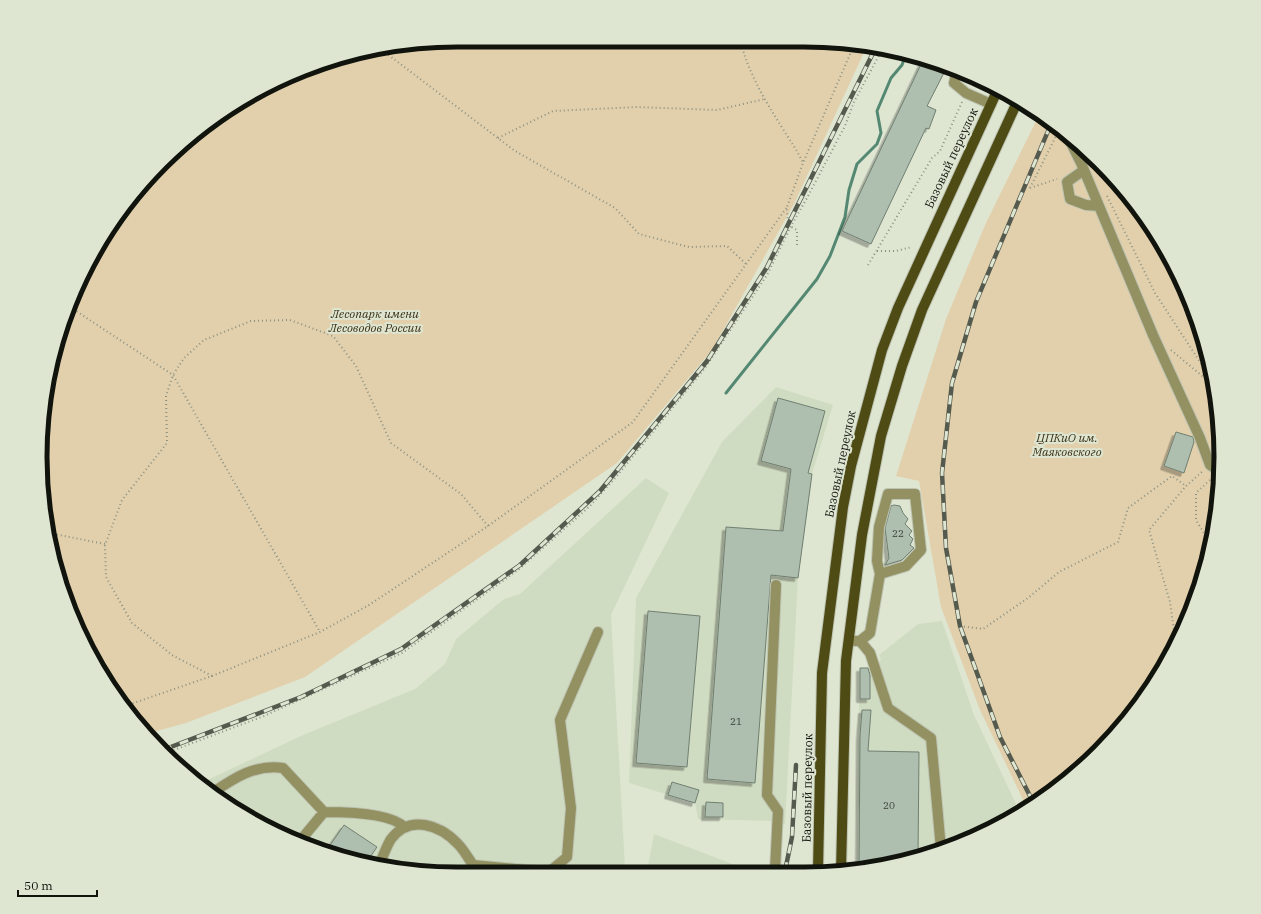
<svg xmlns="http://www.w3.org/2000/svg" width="1261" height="914" viewBox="0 0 1261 914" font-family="'IBM Plex Serif',serif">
<defs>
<filter id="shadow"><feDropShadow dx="-3.5" dy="3.5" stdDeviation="0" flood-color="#0004"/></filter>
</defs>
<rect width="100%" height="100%" fill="#dee6d2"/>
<path fill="#d0dcc1" d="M776 387 833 405 812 474 798 578 785 824 770 821 698 819 695 803 629 783 636 598 722 442Z
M646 478 669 493 611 615 625 867 647 871 654 834 751 871 430 873 349 860 272 831 199 784 303 735 415 689 445 664 456 639 504 599 520 594Z
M942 621 974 715 1019 810 988 831 912 860 857 870 858 748 860 668 870 669 871 671 875 669 881 659 879 655 918 624Z"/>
<path fill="#e2d0ac" d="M457 40H804L867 46 794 204 712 350 617 463 305 677 186 723 146 734 96 666 72 617 44 511V402L54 349 83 273 144 182 226 110 297 72 349 54Z
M1039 115 1079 143 1118 182 1165 249 1199 323 1217 403 1220 485 1207 565 1178 642 1135 711 1079 771 1026 806 980 710 941 607 919 481 896 476 946 319 985 225Z"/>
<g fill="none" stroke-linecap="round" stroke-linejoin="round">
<path stroke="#548872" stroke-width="3" d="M726 393 817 279 830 256 845 217 849 190 857 164 877 144 881 133 877 111 891 78 902 65 906 54"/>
</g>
<path fill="#aebeaf" stroke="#707f71" filter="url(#shadow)" d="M923 60 947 67 927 106 936 110 929 129 926 128 871 244 842 231Z
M778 398 825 411 808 473 812 474 798 578 771 575 755 783 707 779 726 527 783 531 791 469 761 461Z
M1176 432 1193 437 1194 442 1184 473 1164 466Z
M894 505 900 506 903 513 908 519 905 524 912 531 909 535 913 539 910 545 914 548 902 560 885 565 889 558 885 528 891 506Z
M648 611 700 616 687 767 636 763Z
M860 668H868L870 675V699H860Z
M862 710H871L868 751 919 752 918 858 859 870 860 736Z
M672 782 699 790 695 803 668 795Z
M706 802 723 803V817H705Z
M344 825 377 847 366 863 349 860 326 851Z"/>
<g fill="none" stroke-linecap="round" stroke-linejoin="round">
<g stroke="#bdc4b2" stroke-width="12">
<path id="minor" d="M957 70 954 83 966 93 991 104
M1067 135 1081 163 1153 335 1200 438 1210 465 1220 472
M1081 163 1087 152
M1084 170 1067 182 1070 199 1086 205 1099 206
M854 641H860L870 653 888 708 931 738 941 849
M860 641 870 633 880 574 877 561 879 527 888 494H915L921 550 906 566 880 574
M212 793C234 778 255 764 283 768L324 812C344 812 391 813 404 827
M300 841 324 812
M379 865C383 857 386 847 391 839 410 814 440 825 458 844 464 850 468 858 473 865L549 872 567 857 571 808 560 720 598 632
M775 871 778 811 767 795 776 585"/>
</g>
<g stroke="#bdc4b2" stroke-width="12">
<path id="major" d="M818 871 822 673 843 507 851 466 882 350 898 308 998 89
M841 871 846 661 862 535 881 436 902 366 922 310 1018 100"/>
</g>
<path stroke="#8c9283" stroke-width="2" stroke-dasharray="1 3" stroke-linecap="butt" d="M740 40C749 74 764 99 783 129 790 141 798 151 803 163
M382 50 515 151 615 208 639 234 689 247 727 246 747 265
M498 138 553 111 637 107 717 110 765 99
M1030 188 1057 134
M1030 188 1057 179
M1107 196 1155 293 1213 382
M797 245V230L788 225 787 207 803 163 854 45
M877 251H896L912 247
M868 265 932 158 940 151 962 102
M1187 297 1208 362
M70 307 173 375 320 632
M1171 350 1213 385
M49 533 105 544
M1210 543 1196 520V493L1212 478
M960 626 983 629 1028 598 1059 572 1118 542 1128 508 1172 476 1186 486
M1176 645 1170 602 1149 530 1186 486 1203 471
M212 676 172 655 132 623 106 577 105 545 122 500 167 443 166 396 173 375 184 358 204 340 251 321 290 320 333 336 356 366 391 443 461 494 488 526
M125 706 212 676 320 632 369 605 488 526 633 422 787 207
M166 753 264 716 402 653 518 570 590 506 616 477 705 368 767 275 791 226 807 198 845 126 854 102 883 48"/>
<use href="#minor" stroke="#939061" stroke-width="10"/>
<use href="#major" stroke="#4f4b14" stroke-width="10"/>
<g stroke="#555a4e" stroke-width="4.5">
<path id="rail" d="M163 750 301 697 401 649 520 565 600 491 707 361 767 267 876 47
M1035 800 1030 796 1000 737 960 626 946 548 942 473 952 383 976 302 1051 124
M785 871 792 837 796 765"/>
</g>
<use href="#rail" stroke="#dee6d2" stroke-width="3" stroke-dasharray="9" stroke-linecap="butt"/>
</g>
<g text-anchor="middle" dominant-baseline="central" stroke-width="4" stroke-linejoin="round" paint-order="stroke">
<g font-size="10" fill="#383e36">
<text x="898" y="533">22</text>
<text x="736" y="721">21</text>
<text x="889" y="805">20</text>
</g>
<g font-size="12" fill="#11140d" stroke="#dee6d2">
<text transform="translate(951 158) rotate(-65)">Базовый переулок</text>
<text transform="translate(840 464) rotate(-78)">Базовый переулок</text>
<text transform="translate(807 788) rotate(-89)">Базовый переулок</text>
</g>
<g font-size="12" font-style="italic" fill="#3d3015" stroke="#dee6d2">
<text x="375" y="313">Лесопарк имени<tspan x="375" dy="14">Лесоводов России</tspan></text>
<text x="1067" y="437">ЦПКиО им.<tspan x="1067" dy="14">Маяковского</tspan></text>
</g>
</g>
<path d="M0 0H1261V914H0ZM457 47H804A410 410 0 0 1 1214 457V457A410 410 0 0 1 804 867H457A410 410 0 0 1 47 457V457A410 410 0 0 1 457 47Z" fill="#dee6d2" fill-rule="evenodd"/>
<path fill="none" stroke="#11140d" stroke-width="5" d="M457 47H804A410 410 0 0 1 1214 457V457A410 410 0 0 1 804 867H457A410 410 0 0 1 47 457V457A410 410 0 0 1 457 47Z"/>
<path d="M18 890v6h79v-6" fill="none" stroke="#11140d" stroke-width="2"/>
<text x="24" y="890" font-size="12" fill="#11140d" stroke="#dee6d2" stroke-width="3" paint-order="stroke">50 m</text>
</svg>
